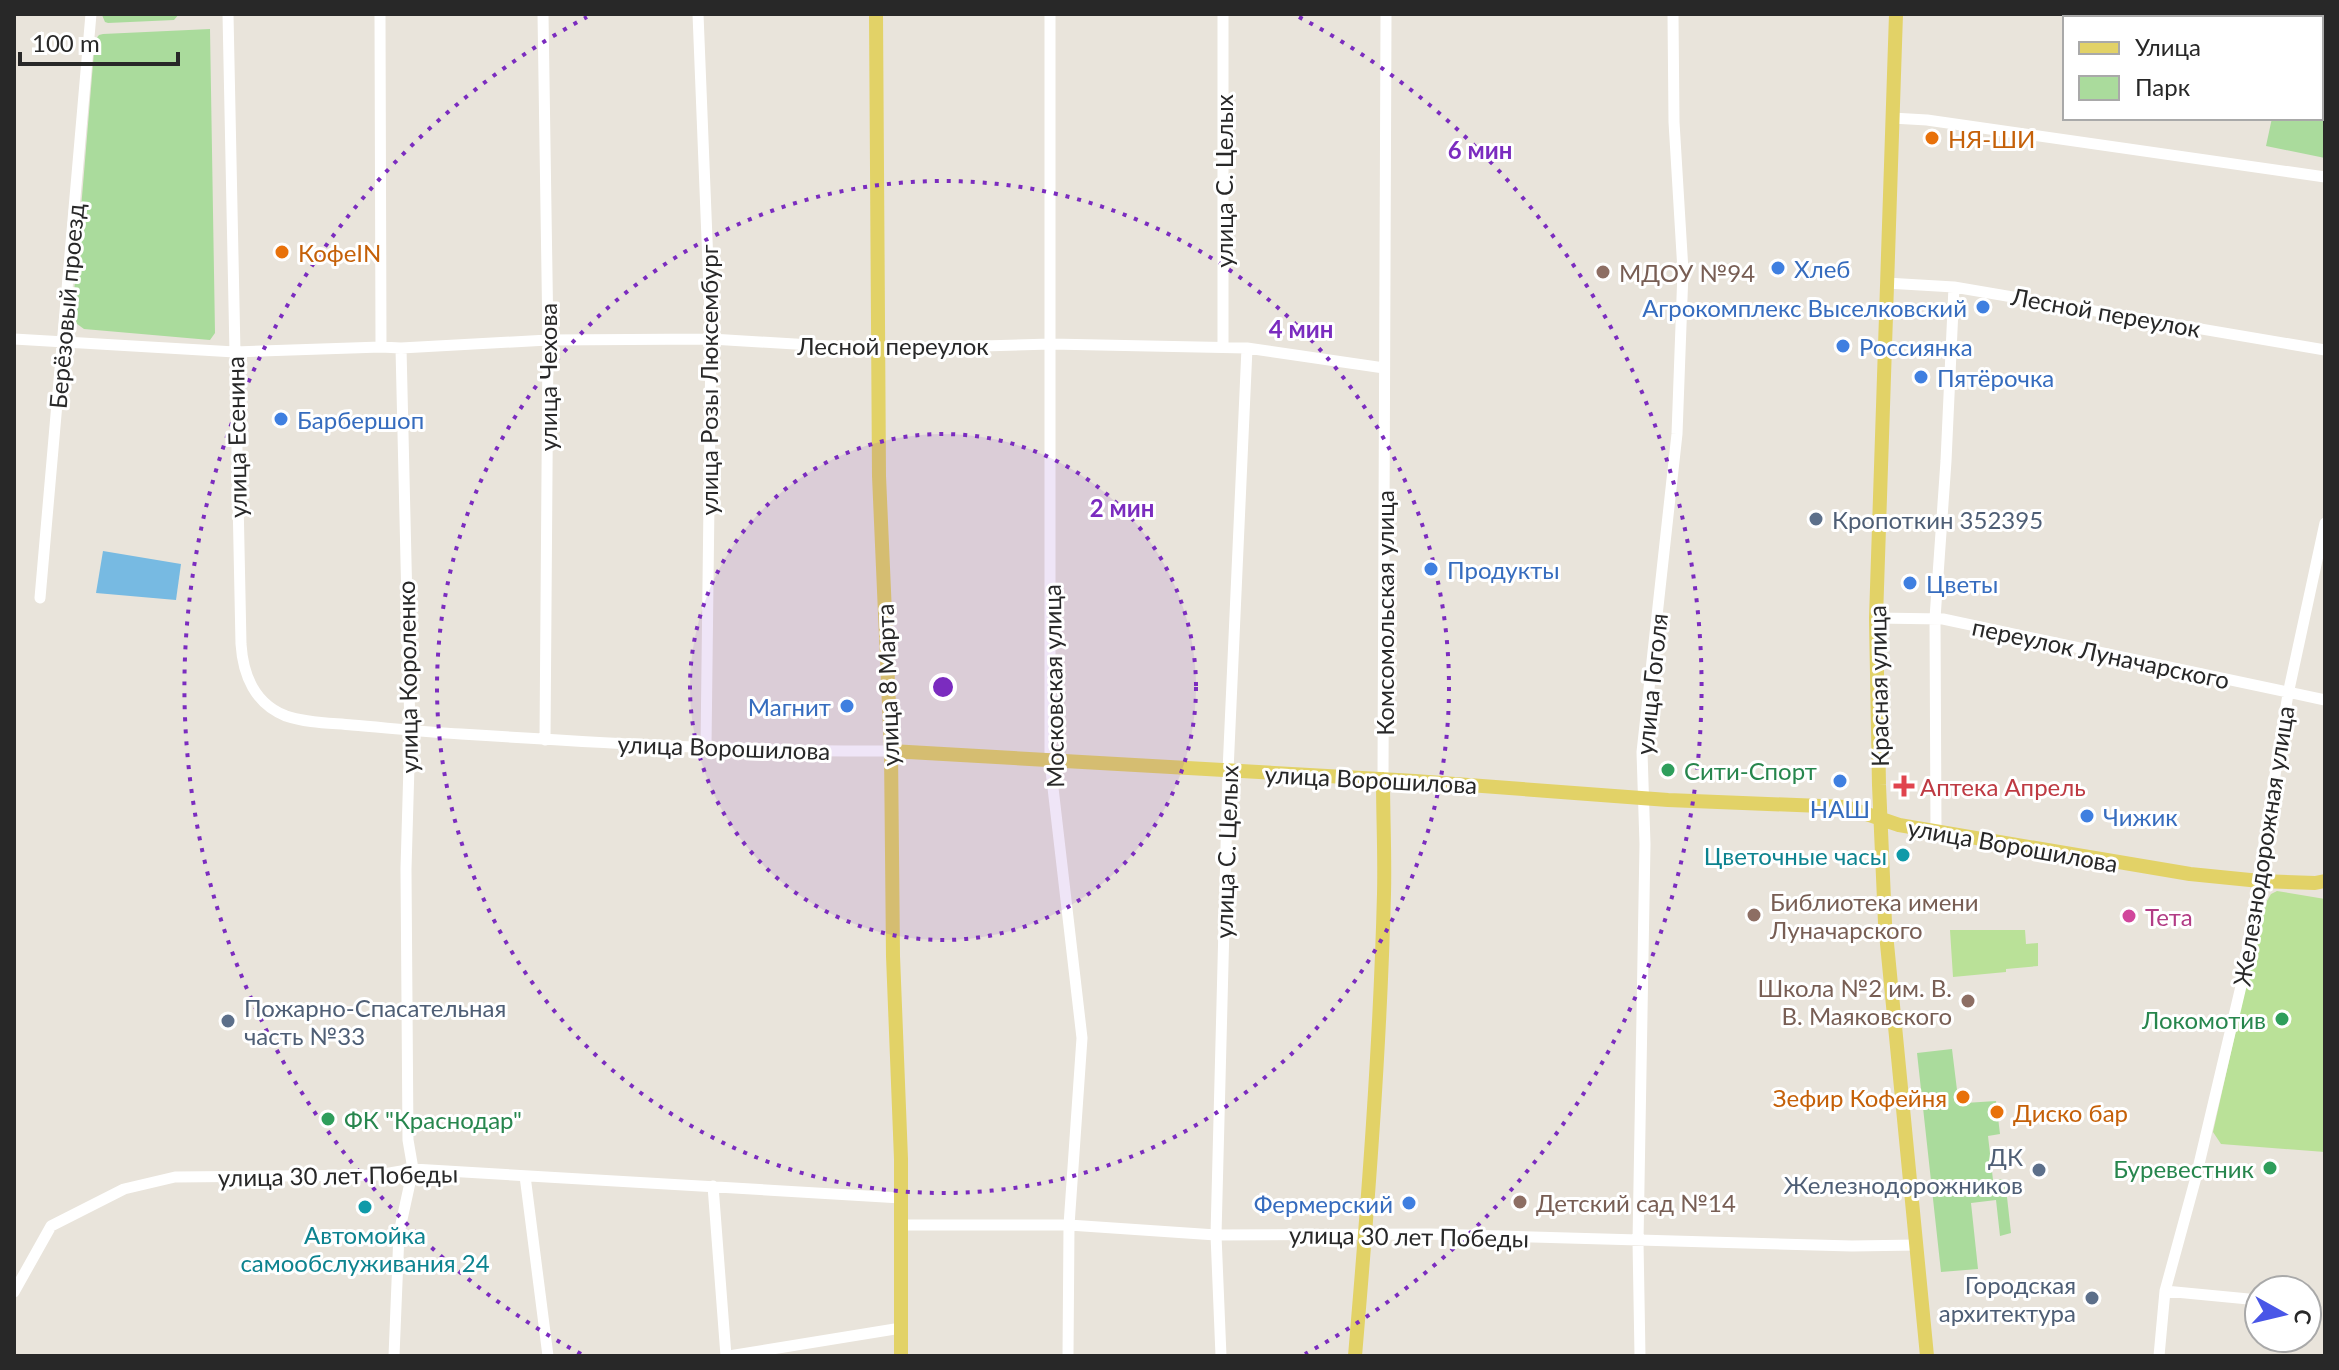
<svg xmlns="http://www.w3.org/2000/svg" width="2339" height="1370" viewBox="0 0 2339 1370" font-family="Lato,sans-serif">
<rect width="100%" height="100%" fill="#e9e4db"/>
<path fill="#aadb9c" d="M179 14 174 20 108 23 105 22 102 15Z
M210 29 215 333 210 340 84 329 73 321 72 317 95 40 99 35 103 34Z
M2321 60 2325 61V158L2266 146 2272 118H2321Z
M1952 1049 1957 1090 1964 1092 1959 1097 1961 1100H1964L1965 1103 1996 1101 2000 1134 1988 1136 1993 1180 2005 1179 2011 1233 2000 1236 1996 1200 1971 1203 1978 1269 1941 1272 1917 1053Z"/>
<path fill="#bae198" d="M2277 891 2325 899V1152L2221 1144 2213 1132 2264 906 2271 894Z
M1950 930H2025L2026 944 2038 943V966L2006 969V972L1953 977Z"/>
<path fill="#77bae2" d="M103 551 181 564 176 600 96 593Z"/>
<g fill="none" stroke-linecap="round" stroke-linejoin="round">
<path stroke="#fff" stroke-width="11" d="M228 14 241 644C243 675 255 704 286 716 307 723 330 723 352 725 388 728 424 732 461 734 604 743 748 752 891 751
M380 14 381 347 401 348 548 340 711 339 877 349 1051 344 1247 348 1384 368
M543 14 548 340 545 740
M698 14 711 339 706 747
M1050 14V762L1082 1038 1069 1225 1068 1356
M1223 14V347
M1892 118 1927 120 2325 177
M1886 283 1954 287 2325 350
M14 339 235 352 381 347
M40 598 91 14
M1876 618 1943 619 2325 700
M1383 779 1386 14
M1936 832 1935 618 1946 461 1954 287
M525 1176 548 1356
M713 1186 726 1356
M902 1225H1069L1216 1235 1430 1234 1852 1246 1917 1245
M2165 1291 2259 1300
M14 1292 51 1226 124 1189 175 1177 378 1175 413 1169 901 1198
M394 1356 399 1233 413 1169 408 1140 406 869 410 731 401 348
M729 1356 901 1328
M1221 1356 1216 1235 1228 771 1247 348
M1640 1356 1638 1241 1645 844 1642 752 1677 434 1683 271 1674 122 1673 14
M2159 1356 2165 1291 2195 1181 2242 982 2288 694 2325 523"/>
<path stroke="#e2d267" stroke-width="14" d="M876 14 879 476 891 751 893 956 901 1159V1356
M1896 14 1876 618 1879 785 1885 923 1927 1356
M891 751 1415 781 1668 800 1846 807 1899 825 2190 874 2260 881 2315 883 2325 881
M1355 1356C1368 1203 1380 1048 1384 894 1385 856 1383 817 1383 779"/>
</g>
<circle cx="943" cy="687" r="253" fill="#7b2cbf" fill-opacity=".12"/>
<g fill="none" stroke="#7b2cbf" stroke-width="4" stroke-dasharray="4 8">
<circle cx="943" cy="687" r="253"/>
<circle cx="943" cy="687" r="506"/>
<path d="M581 1354A759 759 0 0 1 587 17M1299 17A759 759 0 0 1 1305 1354"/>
</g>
<g fill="#e8710a" stroke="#fff" stroke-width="3">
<circle cx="1932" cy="138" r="8"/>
<circle cx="282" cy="252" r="8"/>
<circle cx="1963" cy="1097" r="8"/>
<circle cx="1997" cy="1112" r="8"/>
</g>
<g fill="#3f7fe0" stroke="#fff" stroke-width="3">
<circle cx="1778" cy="268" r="8"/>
<circle cx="1983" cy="307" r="8"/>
<circle cx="1843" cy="346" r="8"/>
<circle cx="1921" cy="377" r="8"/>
<circle cx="281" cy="419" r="8"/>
<circle cx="1431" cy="569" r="8"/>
<circle cx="1910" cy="583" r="8"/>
<circle cx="847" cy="706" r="8"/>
<circle cx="1840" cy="781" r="8"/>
<circle cx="2087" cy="816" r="8"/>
<circle cx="1409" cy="1203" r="8"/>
</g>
<g fill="#8d6e63" stroke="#fff" stroke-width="3">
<circle cx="1603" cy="272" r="8"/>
<circle cx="1754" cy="915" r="8"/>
<circle cx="1968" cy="1001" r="8"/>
<circle cx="1520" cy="1202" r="8"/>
</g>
<g fill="#5c6f8a" stroke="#fff" stroke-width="3">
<circle cx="1816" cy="519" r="8"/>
<circle cx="228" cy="1021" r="8"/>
<circle cx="2039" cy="1170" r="8"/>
<circle cx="2092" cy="1298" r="8"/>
</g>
<g fill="#2e9e5b" stroke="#fff" stroke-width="3">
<circle cx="1668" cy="770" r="8"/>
<circle cx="2282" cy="1019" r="8"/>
<circle cx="328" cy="1119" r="8"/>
<circle cx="2270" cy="1168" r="8"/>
</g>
<path fill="#e0444e" stroke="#fff" stroke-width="3" d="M1900 774h8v8h8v8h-8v8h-8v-8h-8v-8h8z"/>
<g fill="#0f9aa8" stroke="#fff" stroke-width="3">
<circle cx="1903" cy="855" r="8"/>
<circle cx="365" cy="1207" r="8"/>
</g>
<circle fill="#d1479c" stroke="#fff" stroke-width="3" cx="2129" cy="916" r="8"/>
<g text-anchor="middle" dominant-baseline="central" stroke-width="6" stroke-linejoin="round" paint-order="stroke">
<g font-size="24" fill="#c56008" stroke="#fff" text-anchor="start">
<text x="1948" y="138">НЯ-ШИ</text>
<text x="298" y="252">КофеIN</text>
<text x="1947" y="1097" text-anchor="end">Зефир Кофейня</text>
<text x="2013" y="1112">Диско бар</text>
</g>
<g font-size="24" fill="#282828" stroke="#fff">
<text transform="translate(1223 181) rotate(-90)">улица С. Целых</text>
<text transform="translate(66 306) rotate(-85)">Берёзовый проезд</text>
<text transform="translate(2106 312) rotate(10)">Лесной переулок</text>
<text x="893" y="345">Лесной переулок</text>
<text transform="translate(547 377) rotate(-90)">улица Чехова</text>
<text transform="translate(708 380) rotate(-90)">улица Розы Люксембург</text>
<text transform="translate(236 437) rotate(-91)">улица Есенина</text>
<text transform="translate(1384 613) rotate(-90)">Комсомольская улица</text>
<text transform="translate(2101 653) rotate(12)">переулок Луначарского</text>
<text transform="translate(407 677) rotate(-91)">улица Короленко</text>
<text transform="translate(1651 684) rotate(-84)">улица Гоголя</text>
<text transform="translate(887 685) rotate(-92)">улица 8 Марта</text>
<text transform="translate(1053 686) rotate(-91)">Московская улица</text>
<text transform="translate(1878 686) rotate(-91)">Красная улица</text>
<text transform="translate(724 747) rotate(2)">улица Ворошилова</text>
<text transform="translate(1371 779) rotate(3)">улица Ворошилова</text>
<text transform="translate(2013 845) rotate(10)">улица Ворошилова</text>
<text transform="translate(2263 846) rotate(-81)">Железнодорожная улица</text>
<text transform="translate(1226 852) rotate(-88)">улица С. Целых</text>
<text transform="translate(338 1175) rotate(-1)">улица 30 лет Победы</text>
<text transform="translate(1409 1236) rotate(1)">улица 30 лет Победы</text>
</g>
<g font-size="24" fill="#366cbe" stroke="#fff" text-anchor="start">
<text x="1794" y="268">Хлеб</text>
<text x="1967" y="307" text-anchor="end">Агрокомплекс Выселковский</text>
<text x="1859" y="346">Россиянка</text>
<text x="1937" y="377">Пятёрочка</text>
<text x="297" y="419">Барбершоп</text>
<text x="1447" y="569">Продукты</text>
<text x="1926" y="583">Цветы</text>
<text x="831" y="706" text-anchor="end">Магнит</text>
<text x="1840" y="808" text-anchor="middle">НАШ</text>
<text x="2103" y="816">Чижик</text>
<text x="1393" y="1203" text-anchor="end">Фермерский</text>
</g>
<g font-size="24" fill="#785e54" stroke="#fff" text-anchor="start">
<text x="1619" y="272">МДОУ №94</text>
<text x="1770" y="901">Библиотека имени<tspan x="1770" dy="28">Луначарского</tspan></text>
<text x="1952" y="987" text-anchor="end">Школа №2 им. В.<tspan x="1952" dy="28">В. Маяковского</tspan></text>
<text x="1536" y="1202">Детский сад №14</text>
</g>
<g font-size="24" fill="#4e5e75" stroke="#fff" text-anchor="start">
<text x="1832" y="519">Кропоткин 352395</text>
<text x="244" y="1007">Пожарно-Спасательная<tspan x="244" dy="28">часть №33</tspan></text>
<text x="2023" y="1156" text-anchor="end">ДК<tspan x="2023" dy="28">Железнодорожников</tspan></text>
<text x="2076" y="1284" text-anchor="end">Городская<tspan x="2076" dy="28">архитектура</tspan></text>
</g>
<g font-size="24" fill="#27864d" stroke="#fff" text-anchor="start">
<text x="1684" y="770">Сити-Спорт</text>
<text x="2266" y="1019" text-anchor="end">Локомотив</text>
<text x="344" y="1119">ФК "Краснодар"</text>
<text x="2254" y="1168" text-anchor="end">Буревестник</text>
</g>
<g font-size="24" fill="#be3a42" stroke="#fff" text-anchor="start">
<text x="1920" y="786">Аптека Апрель</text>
</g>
<g font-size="24" fill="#0d838f" stroke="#fff" text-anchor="end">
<text x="1887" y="855">Цветочные часы</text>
<text x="365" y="1234" text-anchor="middle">Автомойка<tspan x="365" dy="28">самообслуживания 24</tspan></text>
</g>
<g font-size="24" fill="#b23c85" stroke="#fff" text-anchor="start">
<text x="2145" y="916">Тета</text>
</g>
</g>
<circle cx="943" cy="687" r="12" fill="#7b2cbf" stroke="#fff" stroke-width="4"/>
<g font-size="24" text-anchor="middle" font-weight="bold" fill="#7b2cbf" stroke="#fff" stroke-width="6" stroke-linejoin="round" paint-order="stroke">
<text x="1480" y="159">6 мин</text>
<text x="1301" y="338">4 мин</text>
<text x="1122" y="517">2 мин</text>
</g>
<rect width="2339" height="1370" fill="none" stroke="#282828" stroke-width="32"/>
<rect x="2063" y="16" width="260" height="104" fill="#ffffff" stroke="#a9a9a9" stroke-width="2"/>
<rect x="2079" y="42" width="40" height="12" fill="#e2d267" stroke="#a9a9a9" stroke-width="2"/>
<text x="2135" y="56" font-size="24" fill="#282828">Улица</text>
<rect x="2079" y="76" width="40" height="24" fill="#aadb9c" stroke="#a9a9a9" stroke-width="2"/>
<text x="2135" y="96" font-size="24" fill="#282828">Парк</text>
<g transform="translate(2283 1314) rotate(98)"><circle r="38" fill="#ffffff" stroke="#a9a9a9" stroke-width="2"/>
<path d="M0-6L14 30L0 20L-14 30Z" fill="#4956e7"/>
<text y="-12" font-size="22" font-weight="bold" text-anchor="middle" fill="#282828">С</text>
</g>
<path d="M20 52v12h158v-12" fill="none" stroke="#282828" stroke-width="4"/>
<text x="32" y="52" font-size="24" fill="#282828" stroke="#ffffff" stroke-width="6" paint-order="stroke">100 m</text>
</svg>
